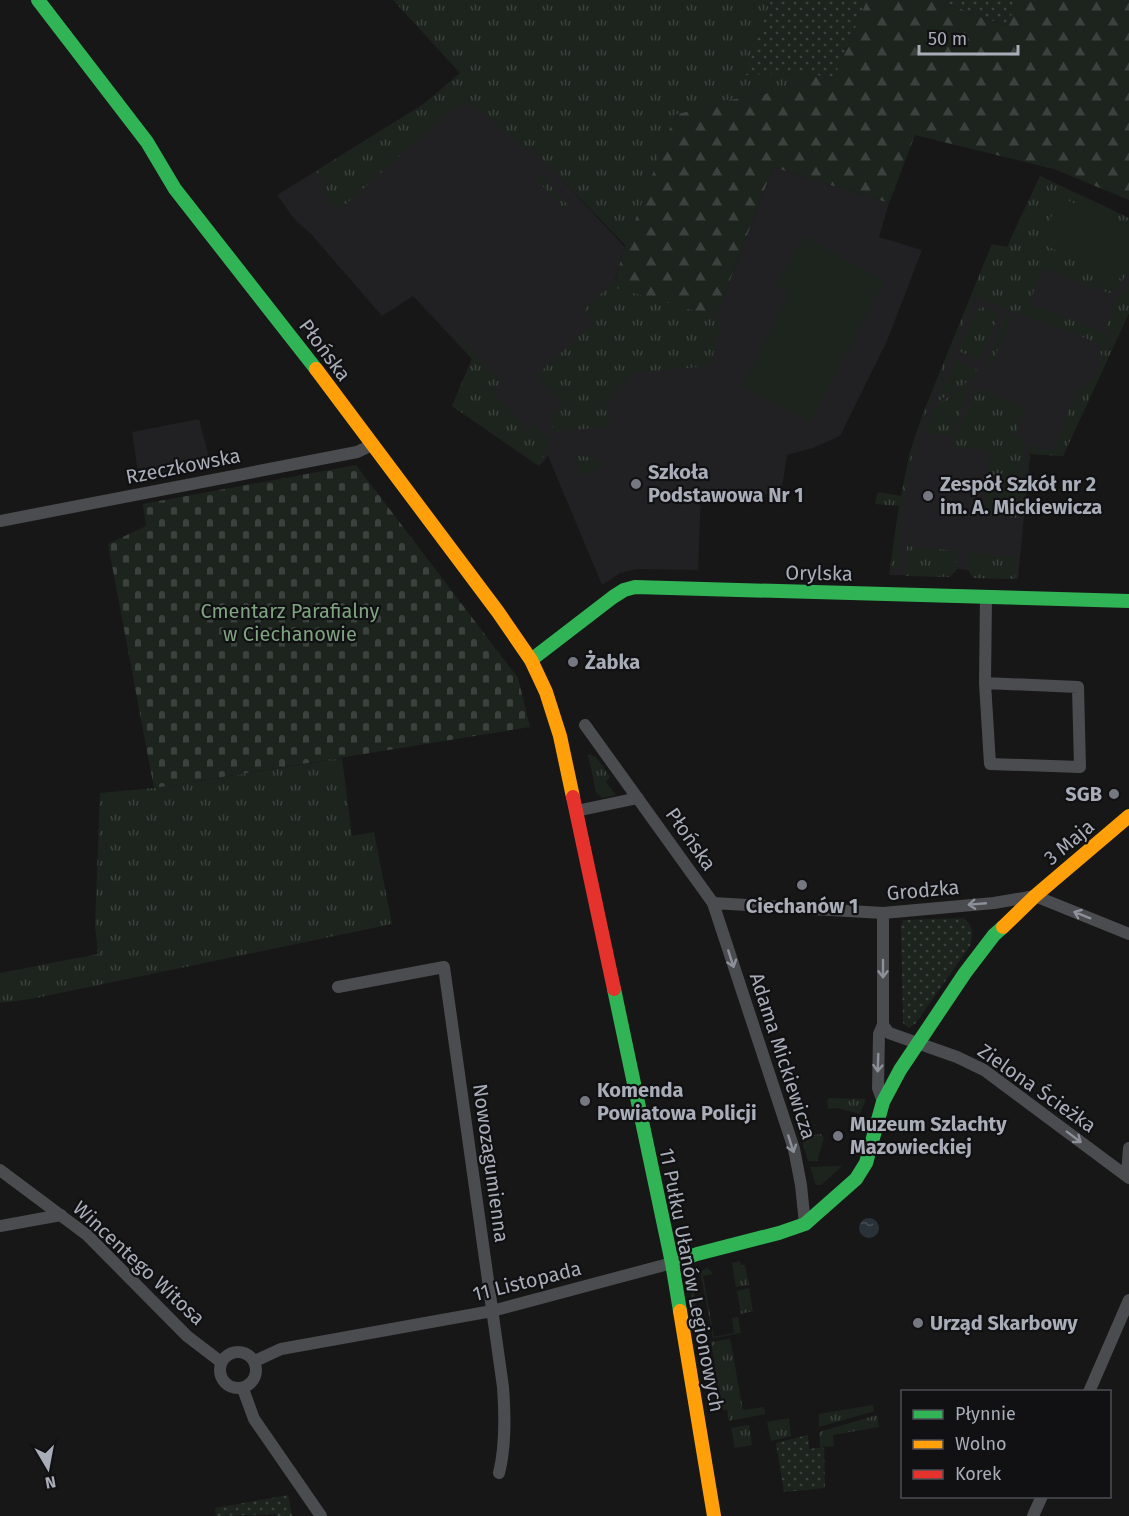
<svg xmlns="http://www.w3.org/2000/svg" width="1129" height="1516" viewBox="0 0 1129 1516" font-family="'Fira Sans',sans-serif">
<defs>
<pattern id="grass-tufts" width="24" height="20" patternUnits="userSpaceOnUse" patternTransform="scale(1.5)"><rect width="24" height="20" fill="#1d241e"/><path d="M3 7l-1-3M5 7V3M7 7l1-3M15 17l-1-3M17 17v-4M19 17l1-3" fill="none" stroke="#3b413d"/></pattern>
<pattern id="forest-firs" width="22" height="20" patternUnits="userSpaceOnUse" patternTransform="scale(1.5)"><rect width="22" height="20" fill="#1d241e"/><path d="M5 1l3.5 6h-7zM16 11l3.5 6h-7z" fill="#3b413d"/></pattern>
<pattern id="cemetery-stones" width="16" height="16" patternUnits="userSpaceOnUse" patternTransform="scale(1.5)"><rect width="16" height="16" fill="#1d241e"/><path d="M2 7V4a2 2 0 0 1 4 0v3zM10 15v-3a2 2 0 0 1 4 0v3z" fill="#3b413d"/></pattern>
<pattern id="park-dots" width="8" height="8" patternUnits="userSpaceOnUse" patternTransform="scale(1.5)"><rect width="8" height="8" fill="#1d241e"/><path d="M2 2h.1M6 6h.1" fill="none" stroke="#3b413d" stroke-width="1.8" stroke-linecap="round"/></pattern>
<pattern id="water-ripples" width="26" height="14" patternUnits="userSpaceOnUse" patternTransform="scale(1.5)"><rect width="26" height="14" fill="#2a3239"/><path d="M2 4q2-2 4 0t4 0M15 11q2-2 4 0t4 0" fill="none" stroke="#464d54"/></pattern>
</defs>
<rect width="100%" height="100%" fill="#171717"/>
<path fill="#212123" d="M461 73 625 247 613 286 716 317 773 167 889 203 879 237 922 250 887 341 840 436 813 448 787 455 781 494H701L698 570 637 569 620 573 602 585 548 456 539 466 452 406 472 359 413 296 382 316 311 234 295 220 277 195 422 105Z
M1040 176 1129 218V313L1063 456 1030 454 1018 579 973 578 968 570 957 569 950 577 889 575 899 507 910 452 924 411 992 244 1007 247Z
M199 419 211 465 139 479 132 432Z"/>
<path fill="url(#grass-tufts)" d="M393 0H771L745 75 809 73 785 90 724 101 675 115 626 246 529 146 522 147 480 110 469 104 455 107 338 211 321 191 327 186 316 171 423 105 460 73Z
M540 174 567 204 564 209 535 178Z
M1040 176 1129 218V272L1112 294 1042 269 1029 304 1104 332 1108 339 1101 357 1098 356 1102 345 1061 328 1060 329 974 297 916 437 900 516V568H890L899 506 875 504 877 494 879 492 901 496 910 452 924 411 992 244 1007 247Z
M615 280 614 287 716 317 721 325 710 366 631 373 606 404 610 426 555 432 577 375 554 432 549 418 562 403 537 375 594 322 584 310Z
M1129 285V313L1063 456 1030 454 1025 507 1022 501 1028 445 1053 452 1076 391 1094 379 1110 340 1106 329 1115 300Z
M982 307 999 313 981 360 958 351 974 313Z
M1005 316 1011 318 992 364 987 362Z
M459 336 499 381V384L492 391 528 431 535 424 543 436 545 434 550 441 539 466 452 406 472 359 456 338Z
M954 360 977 370 974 377 937 402Z
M972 381 958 417 960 419 951 436 926 433 925 431 935 406Z
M977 389 1026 408 1015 436 1024 439 1019 518 984 515 990 451 954 447 952 439 964 420Z
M574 455 596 458 600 464 599 469 581 475Z
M907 546 957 551V569L950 577 906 576Z
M970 552 1017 557 1015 579 973 578 968 569Z
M588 754 596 757 610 777 606 782 616 795 602 798 596 792Z
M342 758 352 836 374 832 392 924 31 999 0 1003V973L98 954 95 925 100 793 154 788Z
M829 1098 866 1099 860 1114 837 1108 828 1109 827 1100Z
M821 1134 824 1138 817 1161H808L801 1137Z
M842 1166 821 1185H816L810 1167Z
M740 1261 741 1265H745L749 1285 736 1287 732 1263Z
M708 1268 713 1274 703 1276 714 1337 734 1333 732 1318 738 1317 741 1333 713 1338 700 1271Z
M749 1288 753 1311 741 1314 737 1291Z
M691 1292H694L710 1388 705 1380Z
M730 1339 743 1410 764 1407 765 1414 729 1421 727 1410H722L711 1342Z
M873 1405 874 1411 819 1427V1414Z
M877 1415 879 1427 833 1435 834 1446 820 1447 819 1432Z
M789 1418 791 1436 771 1441 767 1422Z
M749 1425 752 1445 735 1448 731 1428Z"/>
<path fill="url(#forest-firs)" d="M867 0H937L1006 26 1017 0H1129V200L1054 169 915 135 889 203 773 167 716 317 613 287 625 247 675 115 724 101 785 90 809 73 833 79Z"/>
<path fill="url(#cemetery-stones)" d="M356 465 518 678 530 727 154 788 108 544 146 526 143 504Z"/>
<path fill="url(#park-dots)" d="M771 0H867L833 79 809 73 744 75Z
M937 0H1017L1007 26Z
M964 918C974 928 973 934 970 946L915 1024 909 1028 903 1023 901 926 903 920Z
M808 1435 809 1449 824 1447 825 1488 784 1492 776 1443Z
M288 1495 292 1516H277L276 1514 216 1516 215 1508Z"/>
<path fill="#1d241e" d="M1060 197 1129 228V262L1121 279 1040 243Z
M803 236 884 281 811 422 742 387 788 294 775 286Z"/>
<path fill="url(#water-ripples)" d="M859 1228a10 10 0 1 1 20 0a10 10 0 1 1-20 0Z"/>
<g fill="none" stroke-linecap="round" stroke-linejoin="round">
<path stroke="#4b4c50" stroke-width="12" d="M0 521 357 452 372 445
M985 683 1078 687 1080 767 990 764 985 683 986 596
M585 725 713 903 794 1149 801 1185 805 1224
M576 811 638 798
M713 903 883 913 994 903 1035 896 1129 934
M338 987 444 967 503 1387C505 1415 506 1445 499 1473
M883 1025 889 1033 957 1057 984 1070 1129 1178
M883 1102 878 1088 879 1034 883 1025V913
M0 1170 87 1235 187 1336 221 1362
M1127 1176 1129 1148
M0 1226 61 1215
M220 1370a18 18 0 1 1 36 0a18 18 0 1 1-36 0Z
M255 1361 281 1349 492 1311 672 1263
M243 1389 254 1419 321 1516
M1089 1392 1129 1300
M1033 1516 1042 1496"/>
<path stroke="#30b455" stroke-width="14" d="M38 0 147 142 175 189 316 369
M531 660 613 597 624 590 635 587 1129 601
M614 989 672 1263 680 1311
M672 1263 697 1254 779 1233 805 1224 856 1179 866 1163 883 1102 900 1070 965 973 994 935 1003 927"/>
<path stroke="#ff9f0a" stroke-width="14" d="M316 369 498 612 531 660 546 692 560 736 573 797
M1003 927 1035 896 1129 816
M680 1311 714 1516"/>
<path stroke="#e5322d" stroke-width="14" d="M573 797 614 989"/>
</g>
<defs><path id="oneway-shaft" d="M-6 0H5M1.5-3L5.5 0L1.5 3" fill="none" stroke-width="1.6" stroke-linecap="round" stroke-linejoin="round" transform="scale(1.5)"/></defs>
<g stroke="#8c9099">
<use href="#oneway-shaft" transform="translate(977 904) rotate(175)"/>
<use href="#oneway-shaft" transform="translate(1082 915) rotate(-158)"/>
<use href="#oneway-shaft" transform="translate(731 959) rotate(72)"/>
<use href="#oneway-shaft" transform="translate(883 969) rotate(90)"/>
<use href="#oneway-shaft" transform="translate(878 1063) rotate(92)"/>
<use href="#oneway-shaft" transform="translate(1074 1137) rotate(37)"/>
<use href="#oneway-shaft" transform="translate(791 1144) rotate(72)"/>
</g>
<g fill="#757880" stroke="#111113" stroke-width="2">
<circle cx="636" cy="484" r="6"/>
<circle cx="928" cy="496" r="6"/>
<circle cx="573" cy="662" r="6"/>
<circle cx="1114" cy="794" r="6"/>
<circle cx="802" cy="885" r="6"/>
<circle cx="585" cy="1101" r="6"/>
<circle cx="838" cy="1136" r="6"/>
<circle cx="918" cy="1323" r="6"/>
</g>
<g text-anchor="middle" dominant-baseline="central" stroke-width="4.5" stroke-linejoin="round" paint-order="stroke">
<g font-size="20" fill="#a8adb8" stroke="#111113">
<text transform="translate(325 350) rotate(53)">Płońska</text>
<text transform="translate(183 466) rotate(-11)">Rzeczkowska</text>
<text transform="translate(819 573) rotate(1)">Orylska</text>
<text transform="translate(691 839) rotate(55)">Płońska</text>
<text transform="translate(1069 842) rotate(-40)">3 Maja</text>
<text transform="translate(923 890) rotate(-5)">Grodzka</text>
<text transform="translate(783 1056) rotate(72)">Adama Mickiewicza</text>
<text transform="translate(1037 1088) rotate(35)">Zielona Ścieżka</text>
<text transform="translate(491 1163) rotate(82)">Nowozagumienna</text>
<text transform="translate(139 1263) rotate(43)">Wincentego Witosa</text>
<text transform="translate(692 1280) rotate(79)">11 Pułku Ułanów Legionowych</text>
<text transform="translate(527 1281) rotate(-14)">11 Listopada</text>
</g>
<g font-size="20" font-weight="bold" fill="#a8adb8" stroke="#111113" text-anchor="start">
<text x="648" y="472">Szkoła<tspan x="648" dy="23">Podstawowa Nr 1</tspan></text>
<text x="940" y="484">Zespół Szkół nr 2<tspan x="940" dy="23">im. A. Mickiewicza</tspan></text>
<text x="585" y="662">Żabka</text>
<text x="1102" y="794" text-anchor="end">SGB</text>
<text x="802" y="906" text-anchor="middle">Ciechanów 1</text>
<text x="597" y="1090">Komenda<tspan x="597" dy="23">Powiatowa Policji</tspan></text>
<text x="850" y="1124">Muzeum Szlachty<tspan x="850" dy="23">Mazowieckiej</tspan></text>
<text x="930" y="1323">Urząd Skarbowy</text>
</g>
<g font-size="20" fill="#7fa381" stroke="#111113">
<text x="290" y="611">Cmentarz Parafialny<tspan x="290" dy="23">w Ciechanowie</tspan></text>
</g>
</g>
<rect x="901" y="1390" width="210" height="108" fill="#111113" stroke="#4d4f55" stroke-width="1.5"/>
<rect x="913" y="1410" width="30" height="9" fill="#30b455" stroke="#4d4f55" stroke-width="1.5"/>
<text x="955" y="1420" font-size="18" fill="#a8adb8">Płynnie</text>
<rect x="913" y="1440" width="30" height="9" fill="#ff9f0a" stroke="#4d4f55" stroke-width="1.5"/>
<text x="955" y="1450" font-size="18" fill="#a8adb8">Wolno</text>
<rect x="913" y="1470" width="30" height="9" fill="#e5322d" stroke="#4d4f55" stroke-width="1.5"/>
<text x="955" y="1480" font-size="18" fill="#a8adb8">Korek</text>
<g transform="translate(48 1468) rotate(170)" stroke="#111113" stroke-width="4.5" paint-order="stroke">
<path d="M0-4.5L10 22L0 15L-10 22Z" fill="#a8adb8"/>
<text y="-9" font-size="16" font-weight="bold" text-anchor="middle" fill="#a8adb8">N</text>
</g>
<path d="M919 45v9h99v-9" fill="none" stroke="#a8adb8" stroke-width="3"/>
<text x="928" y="45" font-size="18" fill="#a8adb8" stroke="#111113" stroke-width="4.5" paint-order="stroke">50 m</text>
</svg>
